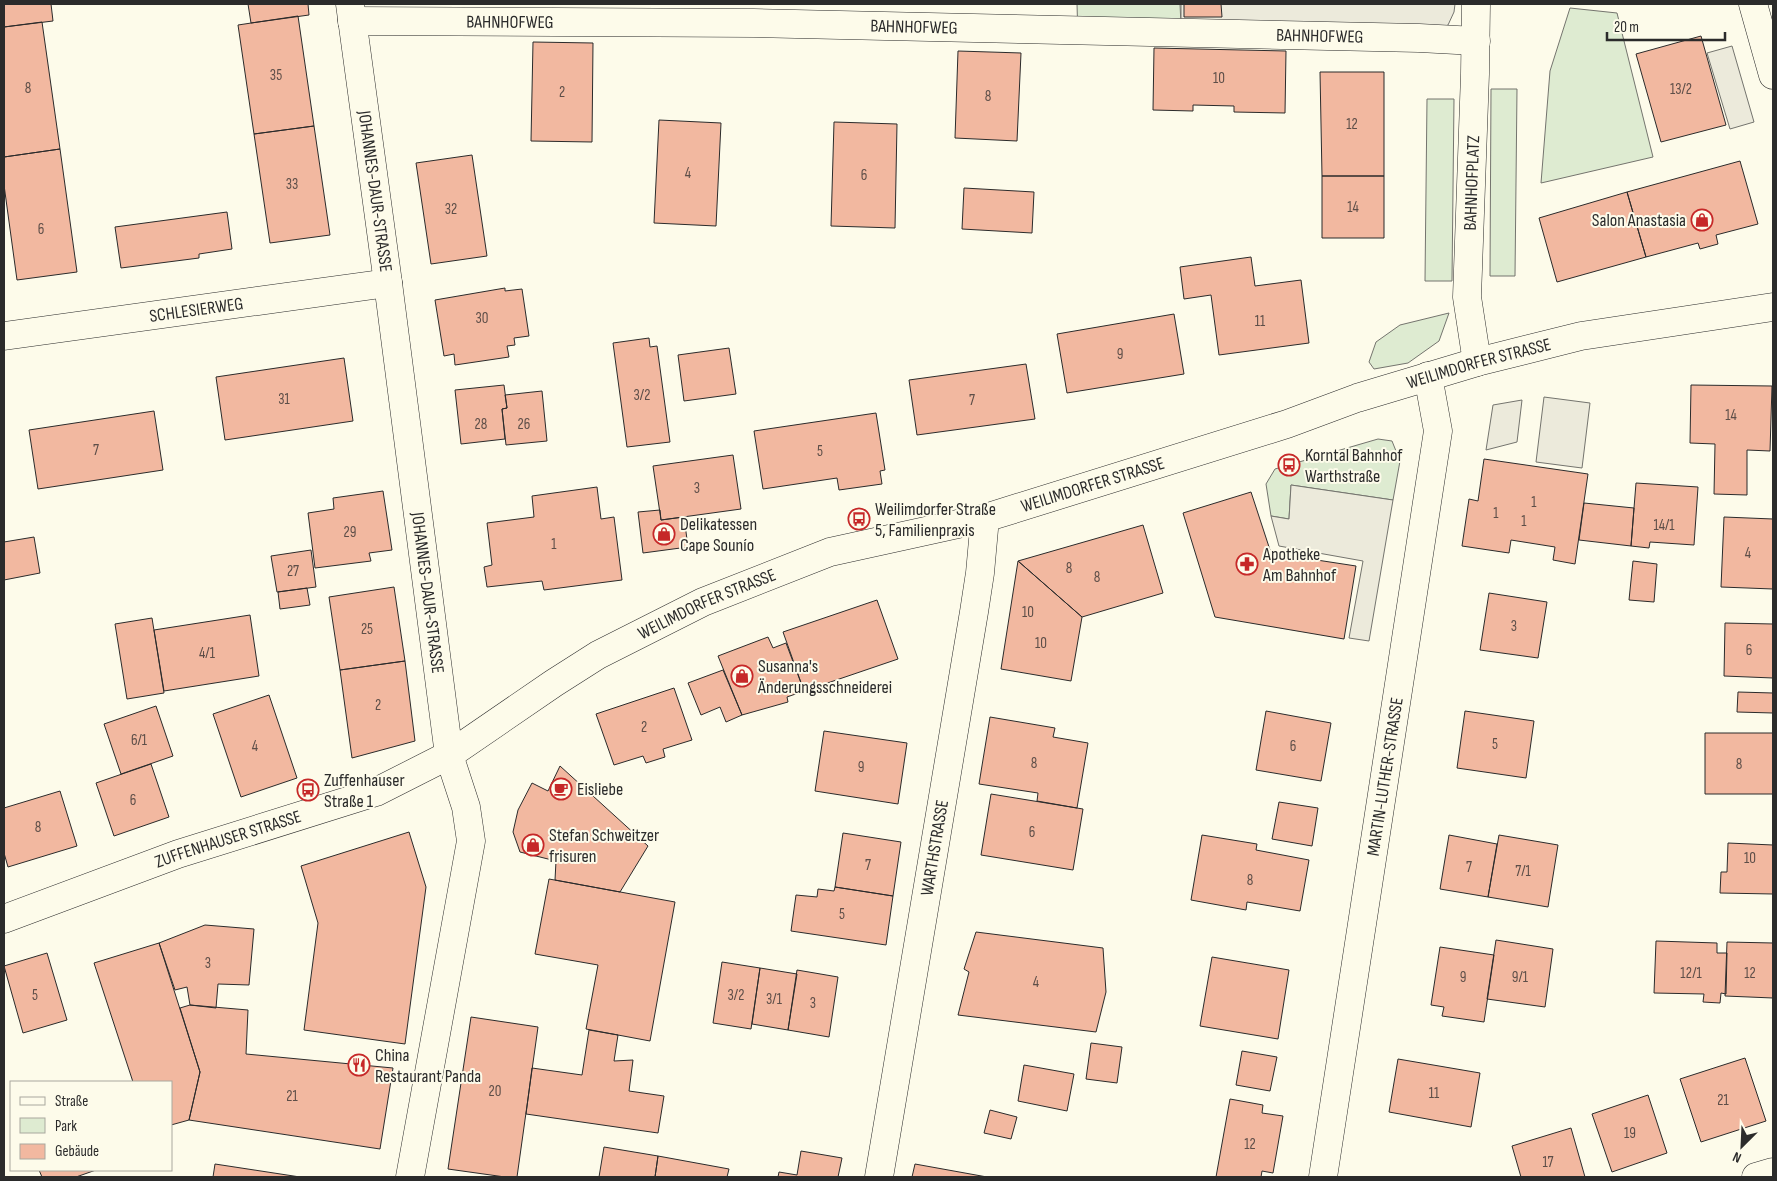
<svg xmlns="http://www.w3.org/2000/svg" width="1777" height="1181" viewBox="0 0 1777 1181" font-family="'Sofia Sans Condensed',sans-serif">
<rect width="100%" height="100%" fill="#fdfbea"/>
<path fill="#deebd1" stroke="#74746e" d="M1077 4H1180L1181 25 1078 39Z
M1570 8 1617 13 1653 157 1541 183 1550 71Z
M1491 89H1517L1515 276H1490Z
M1427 99H1454L1452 281H1425Z
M1449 313 1439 341 1408 363 1374 369 1369 362 1376 342 1400 325Z
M1378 439 1392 441 1400 461 1393 500 1291 485 1289 519 1271 516 1266 484 1275 469Z"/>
<path fill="#eceadb" stroke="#74746e" d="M1181 4H1455L1454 12 1448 25 1434 31 1181 25Z
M1732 46 1754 122 1730 129 1707 53Z
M1544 397 1590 403 1582 468 1536 462Z
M1522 400 1517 442 1486 450 1493 405Z
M1291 485 1393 500 1369 641 1349 638 1363 561 1279 546 1271 516 1289 519Z"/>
<path fill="#f2b8a0" stroke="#2b2b2b" d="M4 4H51L53 21 4 27Z
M248 4H308L309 15 251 23Z
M1184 4H1221L1222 17H1184Z
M298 16 314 126 254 134 238 25Z
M42 22 60 149 4 157V27Z
M1701 36 1726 125 1661 142 1636 54Z
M533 42 593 43 592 142 531 141Z
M1154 48 1286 51 1285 113 1234 112V106L1193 105V111L1153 110Z
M958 51 1021 53 1017 141 955 138Z
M1320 72H1384V176H1322Z
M659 120 721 123 716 226 654 223Z
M834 122 897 124 895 228 831 226Z
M314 126 330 235 270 243 254 134Z
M60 149 77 272 17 280 4 185V157Z
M472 155 487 256 431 264 416 163Z
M1740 161 1758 224 1716 235 1718 244 1700 249 1698 243 1646 257 1627 192Z
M1322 176H1384V238H1322Z
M964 188 1034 192 1032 233 962 229Z
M1627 192 1646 257 1557 282 1539 218Z
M227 212 232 249 199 254V258L121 268 115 227Z
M1251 257 1255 286 1301 280 1309 343 1219 355 1211 295 1184 299 1180 267Z
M505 288V291L522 289 529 336 514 338 515 345 507 346 509 357 455 365 454 354 444 356 435 300Z
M1174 314 1184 374 1067 393 1057 334Z
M649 338 650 347 657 346 670 442 627 447 613 343Z
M729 348 736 394 684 401 678 355Z
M344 358 353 421 225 440 216 377Z
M1026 364 1035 419 917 435 909 380Z
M504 385 507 408 502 409 505 439 461 444 455 390Z
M1691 385 1772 386 1770 451 1747 450V495L1714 494 1715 444 1690 443Z
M542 391 547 441 506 445 502 409 507 408 505 395Z
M154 411 163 470 38 489 29 430Z
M876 413 885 470 880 471 882 484 839 490 837 478 763 489 754 431Z
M733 455 741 509 661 520 653 466Z
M1484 459 1588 474 1575 564 1553 560 1555 547 1511 540 1509 553 1462 546 1469 499 1478 501Z
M1636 483 1698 487 1694 545 1650 542 1649 548 1631 546Z
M597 487 601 519 614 517 622 580 544 590 542 581 487 587 484 567 492 565 487 523 534 517 532 496Z
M383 491 392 550 369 553 371 561 315 568 308 513 334 509 333 498Z
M1251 492 1271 553 1356 566 1344 639 1215 617 1183 513Z
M1584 503 1634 508 1631 546 1579 540Z
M660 510 661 520 684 517 688 547 643 553 638 512Z
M1724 517 1773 519V589L1721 587Z
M1143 525 1163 593 1082 617 1018 561Z
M34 537 40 573 4 580V542Z
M311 550 316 587 277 592 271 556Z
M1018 561 1082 617 1071 681 1001 669Z
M1633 561 1657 564 1654 602 1629 600Z
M394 587 405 661 340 670 329 597Z
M307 588 310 605 280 609 278 592Z
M1489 593 1547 602 1538 658 1480 650Z
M877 600 898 659 804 691 783 632Z
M250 615 259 676 164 691 154 630Z
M152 618 164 693 127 699 115 624Z
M1725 623 1773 624V678L1724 676Z
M768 637 773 648 786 643 804 691 787 697 788 702 742 715 718 656Z
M405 661 415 741 352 758 340 670Z
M723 670 742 715 726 722 720 707 701 715 688 683Z
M674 688 692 740 663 749 665 757 646 763 643 756 614 765 596 714Z
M1738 692 1773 693V713L1737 712Z
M269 695 297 778 241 797 213 714Z
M156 706 173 756 121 774 104 724Z
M1266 711 1331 723 1321 781 1256 770Z
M1465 711 1534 721 1526 778 1457 768Z
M990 717 1055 728 1053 737 1088 743 1077 808 1037 801 1038 793 979 784Z
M824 731 907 743 898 804 815 791Z
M1705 733H1773V794H1705Z
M151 764 169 817 114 836 96 783Z
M560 766 648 846 620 892 555 880 556 861 520 852 513 832 518 810 532 783 548 791Z
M60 791 77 846 8 867 4 853V808Z
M991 794 1083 809 1073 870 981 855Z
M1279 802 1318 808 1312 846 1272 839Z
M409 832 426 887 405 1044 304 1030 318 923 301 866Z
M843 833 901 842 893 896 835 887Z
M1202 835 1257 844 1256 850 1309 860 1300 911 1247 902 1246 910 1191 900Z
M1449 835 1497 844 1488 897 1440 889Z
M1499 835 1558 845 1548 907 1488 897Z
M1728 843 1773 845V894L1720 893 1721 872H1727Z
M549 879 675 902 650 1041 586 1029 598 965 535 954Z
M835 887 893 896 886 945 791 931 796 895 817 897 818 889 834 891Z
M205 925 254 929 249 985 218 984 216 1008 190 1005 187 987 175 990 159 943Z
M976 932 1103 948 1106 992 1096 1032 958 1015 969 972 964 969Z
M1496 940 1553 949 1545 1007 1487 999Z
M1656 941 1717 943V953H1727L1726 994 1721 993 1720 1003 1703 1002 1704 994 1654 993Z
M1727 942 1773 943V998L1725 996Z
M159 943 200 1072 189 1120 171 1125V1082H133L94 963Z
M1440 947 1494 955 1484 1022 1442 1016 1444 1007 1431 1005Z
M47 953 67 1020 23 1033 4 966Z
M1212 957 1289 970 1278 1039 1200 1026Z
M722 962 760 968 751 1029 713 1023Z
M760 968 797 974 788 1030 752 1024Z
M797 970 838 977 829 1037 788 1030Z
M190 1005 248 1010 246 1054 393 1068 380 1149 189 1120 200 1072 180 1008Z
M471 1017 538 1027 517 1177H505L448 1169Z
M589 1030 618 1035 614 1061 633 1060 629 1091 664 1096 658 1133 526 1114 532 1068 582 1075Z
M1091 1043 1122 1047 1117 1083 1086 1079Z
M1242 1051 1277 1057 1270 1091 1236 1085Z
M1745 1058 1766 1121 1701 1142 1680 1079Z
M1398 1059 1480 1073 1471 1127 1389 1112Z
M1024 1065 1074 1074 1067 1111 1018 1101Z
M1648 1095 1667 1153 1612 1172 1592 1114Z
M1230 1099 1263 1105 1262 1113 1283 1116 1273 1173 1262 1171 1261 1177H1216Z
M990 1110 1017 1117 1011 1139 984 1133Z
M1571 1128 1585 1177H1521L1512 1146Z
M604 1147 658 1156 655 1177H599Z
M801 1151 842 1158 838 1177H778L779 1172 797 1175Z
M658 1156 729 1169 727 1177H655Z
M215 1164 300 1177H213Z
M915 1164 987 1177H912Z
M39 1170H96L76 1177H42Z"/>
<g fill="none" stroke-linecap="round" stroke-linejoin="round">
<g stroke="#2b2b2b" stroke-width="29">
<g id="street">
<path id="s1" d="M350 4 388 283 449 755 466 807 471 841 410 1177"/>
<path d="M1476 4 1475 74 1467 297 1477 362"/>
<path d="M1753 4 1773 75"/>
<path id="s2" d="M352 21 754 23 1419 38 1476 41"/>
<path id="s3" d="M4 336 388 283"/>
<path id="s4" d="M4 919 178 854 376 792 449 755 554 683 598 655 703 602 830 552 985 518 1287 424 1357 398 1477 362 1581 336 1773 307"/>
<path id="s5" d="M879 1177 974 612 980 573 985 518"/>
<path id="s6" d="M1323 1177 1438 431 1428 376"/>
<path d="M1756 1177 1773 1172"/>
</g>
</g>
<use href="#street" stroke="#fdfbea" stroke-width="28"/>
</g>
<defs>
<g id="shop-ring" transform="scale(1.125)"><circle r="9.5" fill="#fdfbea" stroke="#c62828" stroke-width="1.5"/><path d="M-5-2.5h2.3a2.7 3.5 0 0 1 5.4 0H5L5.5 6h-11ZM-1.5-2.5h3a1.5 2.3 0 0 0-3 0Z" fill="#c62828"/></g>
<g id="bus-ring" transform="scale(1.125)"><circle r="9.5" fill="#fdfbea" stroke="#c62828" stroke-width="1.5"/><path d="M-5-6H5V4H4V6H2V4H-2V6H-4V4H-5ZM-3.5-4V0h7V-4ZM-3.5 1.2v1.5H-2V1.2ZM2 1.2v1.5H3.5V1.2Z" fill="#c62828"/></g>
<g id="pharmacy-ring" transform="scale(1.125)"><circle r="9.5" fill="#fdfbea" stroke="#c62828" stroke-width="1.5"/><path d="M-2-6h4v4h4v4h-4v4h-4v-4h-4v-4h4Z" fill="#c62828"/></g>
<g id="cafe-ring" transform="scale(1.125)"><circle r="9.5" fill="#fdfbea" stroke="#c62828" stroke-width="1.5"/><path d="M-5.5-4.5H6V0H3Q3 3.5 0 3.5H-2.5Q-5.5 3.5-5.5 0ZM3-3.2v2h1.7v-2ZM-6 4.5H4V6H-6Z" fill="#c62828"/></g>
<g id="restaurant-ring" transform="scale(1.125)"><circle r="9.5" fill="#fdfbea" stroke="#c62828" stroke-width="1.5"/><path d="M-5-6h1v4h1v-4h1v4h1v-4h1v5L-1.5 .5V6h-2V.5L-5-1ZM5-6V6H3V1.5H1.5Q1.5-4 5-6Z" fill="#c62828"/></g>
</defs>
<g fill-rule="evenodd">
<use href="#shop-ring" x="1702" y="220"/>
<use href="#bus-ring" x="1289" y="465"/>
<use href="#bus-ring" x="859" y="519"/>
<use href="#shop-ring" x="664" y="534"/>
<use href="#pharmacy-ring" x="1247" y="564"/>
<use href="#shop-ring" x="742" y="676"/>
<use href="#cafe-ring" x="561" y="789"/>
<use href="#bus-ring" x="308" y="790"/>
<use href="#shop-ring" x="533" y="845"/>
<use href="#restaurant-ring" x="359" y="1065"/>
</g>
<g text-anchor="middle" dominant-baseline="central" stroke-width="4" stroke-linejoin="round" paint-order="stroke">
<g font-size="15" fill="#5d4e48">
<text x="276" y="75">35</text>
<text x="1219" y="78">10</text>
<text x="28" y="88">8</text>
<text x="1681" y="89">13/2</text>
<text x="562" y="92">2</text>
<text x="988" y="96">8</text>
<text x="1352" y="124">12</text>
<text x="688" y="173">4</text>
<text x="864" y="175">6</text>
<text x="292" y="184">33</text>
<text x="1353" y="207">14</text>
<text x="451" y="209">32</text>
<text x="41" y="229">6</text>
<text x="482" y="318">30</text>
<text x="1260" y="321">11</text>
<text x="1120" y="354">9</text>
<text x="642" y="395">3/2</text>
<text x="284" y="399">31</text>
<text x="972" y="400">7</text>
<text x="1731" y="415">14</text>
<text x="481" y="424">28</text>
<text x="524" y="424">26</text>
<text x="96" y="450">7</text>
<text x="820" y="451">5</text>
<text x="697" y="488">3</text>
<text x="1534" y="502">1</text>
<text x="1496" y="513">1</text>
<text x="1524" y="521">1</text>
<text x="1664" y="525">14/1</text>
<text x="350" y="532">29</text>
<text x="554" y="544">1</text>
<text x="1748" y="553">4</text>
<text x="1069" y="568">8</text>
<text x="293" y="571">27</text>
<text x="1097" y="577">8</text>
<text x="1028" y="612">10</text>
<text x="1514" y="626">3</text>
<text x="367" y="629">25</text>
<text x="1041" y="643">10</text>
<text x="1749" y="650">6</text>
<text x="207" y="653">4/1</text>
<text x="378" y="705">2</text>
<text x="644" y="727">2</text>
<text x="139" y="740">6/1</text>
<text x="1495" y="744">5</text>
<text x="255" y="746">4</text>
<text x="1293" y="746">6</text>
<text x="1034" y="763">8</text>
<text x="1739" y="764">8</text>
<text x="861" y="767">9</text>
<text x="133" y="800">6</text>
<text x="38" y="827">8</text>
<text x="1032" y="832">6</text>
<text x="1750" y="858">10</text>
<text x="868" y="865">7</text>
<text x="1469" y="867">7</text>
<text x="1523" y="871">7/1</text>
<text x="1250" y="880">8</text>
<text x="842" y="914">5</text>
<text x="208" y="963">3</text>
<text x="1691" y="973">12/1</text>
<text x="1750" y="973">12</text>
<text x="1463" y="977">9</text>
<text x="1520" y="977">9/1</text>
<text x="1036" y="982">4</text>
<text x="35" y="995">5</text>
<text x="736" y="995">3/2</text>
<text x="774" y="999">3/1</text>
<text x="813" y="1003">3</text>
<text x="495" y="1091">20</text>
<text x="1434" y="1093">11</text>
<text x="292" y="1096">21</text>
<text x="1723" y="1100">21</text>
<text x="1630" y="1133">19</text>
<text x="1250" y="1144">12</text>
<text x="1548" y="1162">17</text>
</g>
<g font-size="18" fill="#2b2b2b" stroke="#fdfbea">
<text stroke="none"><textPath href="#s2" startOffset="158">BAHNHOFWEG</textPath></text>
<text stroke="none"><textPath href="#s2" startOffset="562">BAHNHOFWEG</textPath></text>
<text stroke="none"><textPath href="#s2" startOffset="968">BAHNHOFWEG</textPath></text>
<text transform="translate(1472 183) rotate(-88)">BAHNHOFPLATZ</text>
<text stroke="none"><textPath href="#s1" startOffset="189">JOHANNES-DAUR-STRASSE</textPath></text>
<text stroke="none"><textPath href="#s3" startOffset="194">SCHLESIERWEG</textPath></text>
<text stroke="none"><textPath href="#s4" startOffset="1585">WEILIMDORFER STRASSE</textPath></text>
<text stroke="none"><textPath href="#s4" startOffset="1180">WEILIMDORFER STRASSE</textPath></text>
<text stroke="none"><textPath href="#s1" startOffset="594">JOHANNES-DAUR-STRASSE</textPath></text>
<text stroke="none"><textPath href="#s4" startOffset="775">WEILIMDORFER STRASSE</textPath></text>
<text stroke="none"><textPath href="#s6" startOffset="405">MARTIN-LUTHER-STRASSE</textPath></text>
<text stroke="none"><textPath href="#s4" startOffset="238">ZUFFENHAUSER STRASSE</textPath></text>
<text stroke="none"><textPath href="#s5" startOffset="334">WARTHSTRASSE</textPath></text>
</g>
<g font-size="18" fill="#2b2b2b" stroke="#fdfbea" text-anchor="start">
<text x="1686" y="220" text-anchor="end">Salon Anastasia</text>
<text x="1305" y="455">Korntal Bahnhof<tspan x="1305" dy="21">Warthstraße</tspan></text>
<text x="875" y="509">Weilimdorfer Straße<tspan x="875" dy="21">5, Familienpraxis</tspan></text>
<text x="680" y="524">Delikatessen<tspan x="680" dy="21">Cape Sounío</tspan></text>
<text x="1263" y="554">Apotheke<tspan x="1263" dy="21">Am Bahnhof</tspan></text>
<text x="758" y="666">Susanna's<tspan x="758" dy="21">Änderungsschneiderei</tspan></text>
<text x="324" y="780">Zuffenhauser<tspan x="324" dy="21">Straße 1</tspan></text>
<text x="577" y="789">Eisliebe</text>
<text x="549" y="835">Stefan Schweitzer<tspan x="549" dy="21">frisuren</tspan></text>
<text x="375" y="1055">China<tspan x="375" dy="21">Restaurant Panda</tspan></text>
</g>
</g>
<rect width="1777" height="1181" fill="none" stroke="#2b2b2b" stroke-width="10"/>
<rect x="10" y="1081" width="162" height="90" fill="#fdfbea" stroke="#a9a89e"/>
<rect x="20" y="1097" width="25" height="8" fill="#fdfbea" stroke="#a9a89e"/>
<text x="55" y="1106" font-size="15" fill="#2b2b2b">Straße</text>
<rect x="20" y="1118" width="25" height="15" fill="#deebd1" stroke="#a9a89e"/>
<text x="55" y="1131" font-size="15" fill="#2b2b2b">Park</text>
<rect x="20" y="1144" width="25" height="15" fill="#f2b8a0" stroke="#a9a89e"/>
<text x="55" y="1156" font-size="15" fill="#2b2b2b">Gebäude</text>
<g transform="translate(1742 1146) rotate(204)" stroke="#fdfbea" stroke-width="4" paint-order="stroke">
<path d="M0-4L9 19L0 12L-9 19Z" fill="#2b2b2b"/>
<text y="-8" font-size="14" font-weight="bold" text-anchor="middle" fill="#2b2b2b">N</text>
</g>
<path d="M1607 32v8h118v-8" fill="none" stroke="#2b2b2b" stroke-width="2.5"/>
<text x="1614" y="32" font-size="15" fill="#2b2b2b" stroke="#fdfbea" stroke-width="4" paint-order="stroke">20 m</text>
</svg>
